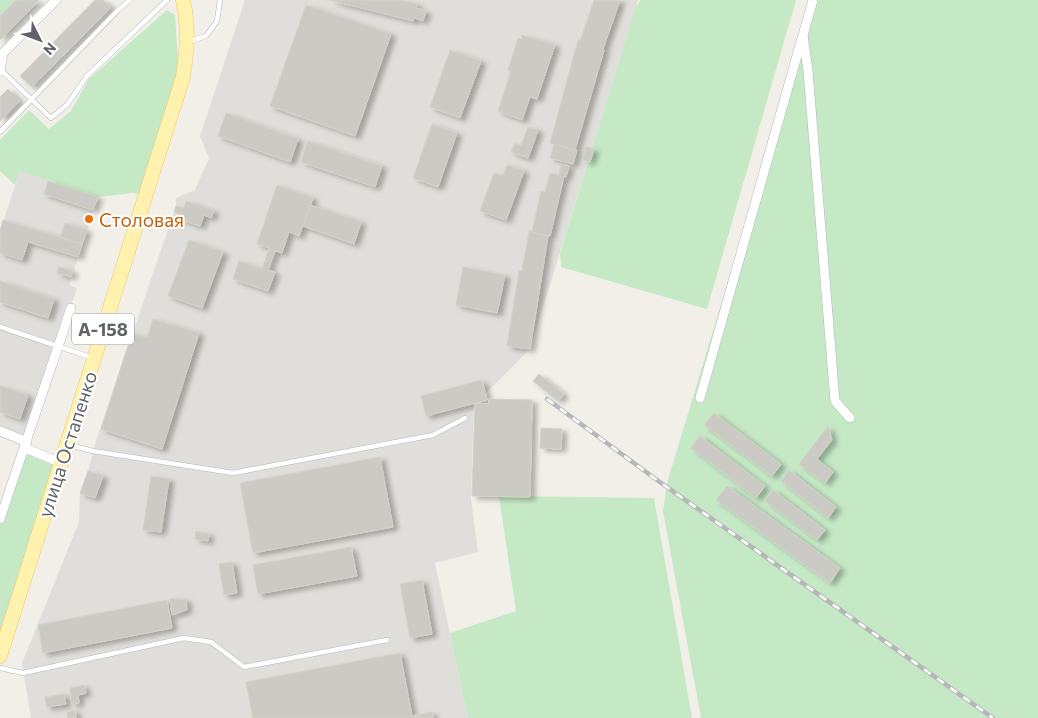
<svg xmlns="http://www.w3.org/2000/svg" width="1038" height="718" viewBox="0 0 1038 718" font-family="Commissioner,sans-serif">
<defs>
<filter id="shadow"><feDropShadow dx="5" dy="3" stdDeviation="2.5" flood-color="#0004"/></filter>
</defs>
<rect width="100%" height="100%" fill="#f1efe8"/>
<path fill="#e0deda" d="M245 0H638L530 349 474 405 471 499 478 552 435 563 468 718H31L22 663 79 522 80 493 88 471 96 441 176 206V198L195 190 209 158 200 136Z
M20 171 98 197 69 285 77 288 27 442 0 431V231Z"/>
<path fill="#c5e8c5" d="M0 0H16L0 16Z
M641 0H796L707 309 561 267 560 253 636 6Z
M813 0H1038V718H701L663 511 667 483Z
M167 10 175 15 179 79 141 194 132 193 98 197 20 171 15 185 0 171V140L29 110 49 129 71 111 89 79Z
M25 448 61 463 0 656V519Z
M499 496 654 498 692 718H468L450 633 516 611Z"/>
<path fill="#cccac5" stroke="#d6d1c6" filter="url(#shadow)" d="M16 0H39L0 40V16Z
M95 0H103L111 7 32 87 20 76Z
M330 0H399L417 4 416 8 426 11 423 21 414 18 413 21Z
M594 0H620L603 49 604 50 575 150 550 143 578 40 580 41Z
M306 5 391 34 355 136 270 106Z
M522 35 555 45 537 99 530 97 522 120 498 111 511 71 508 70 518 38 521 39Z
M450 50 481 61 460 118 430 107Z
M8 89 20 101 0 121V97Z
M226 113 298 139 290 162 218 136Z
M432 124 457 133 438 187 413 178Z
M528 127 538 130 528 158 511 152 515 143 521 146Z
M308 141 382 166 375 187 301 162Z
M554 144 577 150 573 164 550 158Z
M586 147 594 149 590 162 583 160Z
M561 164 569 166 566 177 564 176 550 236 532 232 541 191 545 192 550 173 559 175Z
M507 165 524 171 506 220 480 211 494 173 503 176Z
M48 181 98 197 93 210 44 194Z
M277 185 313 198 299 236 289 232 282 253 275 251 268 270 275 272 268 291 233 279 239 261 262 269 269 248 257 244Z
M186 201 214 211 211 218 204 215 200 226 180 219 182 214 174 212 176 206 184 208Z
M310 205 361 222 354 244 303 226Z
M3 220 82 244 78 257 28 242 22 260 0 253V231Z
M65 223 87 230 82 244 60 237Z
M529 231 548 236 530 349 507 346 519 271H522Z
M189 240 223 252 202 308 168 296Z
M59 267 73 271 71 277 57 273Z
M463 267 505 275 497 313 456 305Z
M0 281 54 299 48 318 0 302Z
M153 319 199 333 162 449 101 429 132 333 147 338Z
M539 374 564 394 558 401 533 381Z
M482 380 487 400 426 416 421 396Z
M0 386 28 395 20 419 0 412Z
M489 399 532 400 530 497 472 496 475 403 489 404Z
M714 413 781 464 772 476 704 425Z
M828 426 832 440 817 459 833 472 825 483 799 464Z
M541 428 562 429 561 449 540 448Z
M700 436 765 486 756 498 691 448Z
M380 457 393 527 253 553 240 483Z
M789 470 836 507 828 518 781 481Z
M88 471 103 476 95 498 80 493Z
M151 476 169 479 161 532 143 530Z
M727 486 840 568 830 583 716 500Z
M773 490 825 530 817 540 765 501Z
M196 531 209 534 208 541 195 539Z
M351 547 357 576 258 594 253 565Z
M232 562 237 593 224 595 219 564Z
M422 580 432 634 410 638 400 584Z
M177 598V600L186 599 187 610 172 615 170 599Z
M167 600 172 628 43 653 38 625Z
M400 653 412 716 432 712 433 718H253L246 682Z
M84 685 86 693 78 695 79 703 72 704 70 688Z
M64 694 66 704 47 707 45 697Z
M75 710 76 718H68L67 712Z"/>
<g fill="none" stroke-linecap="round" stroke-linejoin="round">
<g stroke="#b5b8bc" stroke-width="5.5">
<path id="service" d="M188 42 206 36 217 21 220 0
M1 70 51 118 67 105 87 76 167 0
M0 132 118 10 130 0
M0 327 93 358
M69 445 93 451 233 473 433 435 465 418
M0 668 23 673 184 638 211 642 244 667 387 640"/>
</g>
<g stroke="#b5b8bc" stroke-width="10">
<path id="minor" d="M813 0 803 35 808 71 835 401 850 418
M0 71 3 53 56 0
M700 398 802 38
M0 431 27 442
M25 448 61 463
M0 519 71 308"/>
</g>
<g stroke="#f2c960" stroke-width="15">
<path id="primary" d="M0 656 183 77C187 52 189 25 183 0"/>
</g>
<use href="#service" stroke="#fff" stroke-width="4.5"/>
<use href="#minor" stroke="#fff" stroke-width="9"/>
<use href="#primary" stroke="#fff2af" stroke-width="14"/>
<g stroke="#b6b7b8" stroke-width="4.5">
<path id="rail" d="M547 399 657 480 993 718"/>
</g>
<use href="#rail" stroke="#fff" stroke-width="2.5" stroke-dasharray="8" stroke-linecap="butt"/>
</g>
<circle fill="#e8710a" stroke="#fff" stroke-width="2" cx="89" cy="219" r="5"/>
<g text-anchor="middle" dominant-baseline="central" stroke-width="4" stroke-linejoin="round" paint-order="stroke">
<rect fill="#fff" stroke="#8f9295" stroke-width="1" x="72" y="313.5" width="62" height="31" rx="4"/>
<g font-size="18" font-weight="bold" fill="#5f6368">
<text x="103" y="329">А-158</text>
</g>
<g font-size="19" fill="#c56008" stroke="#fff" text-anchor="start">
<text x="99" y="219">Столовая</text>
</g>
<g font-size="19" fill="#5f6368" stroke="#fff">
<text transform="translate(67 444) rotate(-72)">улица Остапенко</text>
</g>
</g>
<g transform="translate(40 40) rotate(132)" stroke="#ffffff" stroke-width="4" paint-order="stroke">
<path d="M0-4L9 19L0 12L-9 19Z" fill="#5f6368"/>
<text y="-8" font-size="14" font-weight="bold" text-anchor="middle" fill="#5f6368">N</text>
</g>
</svg>
